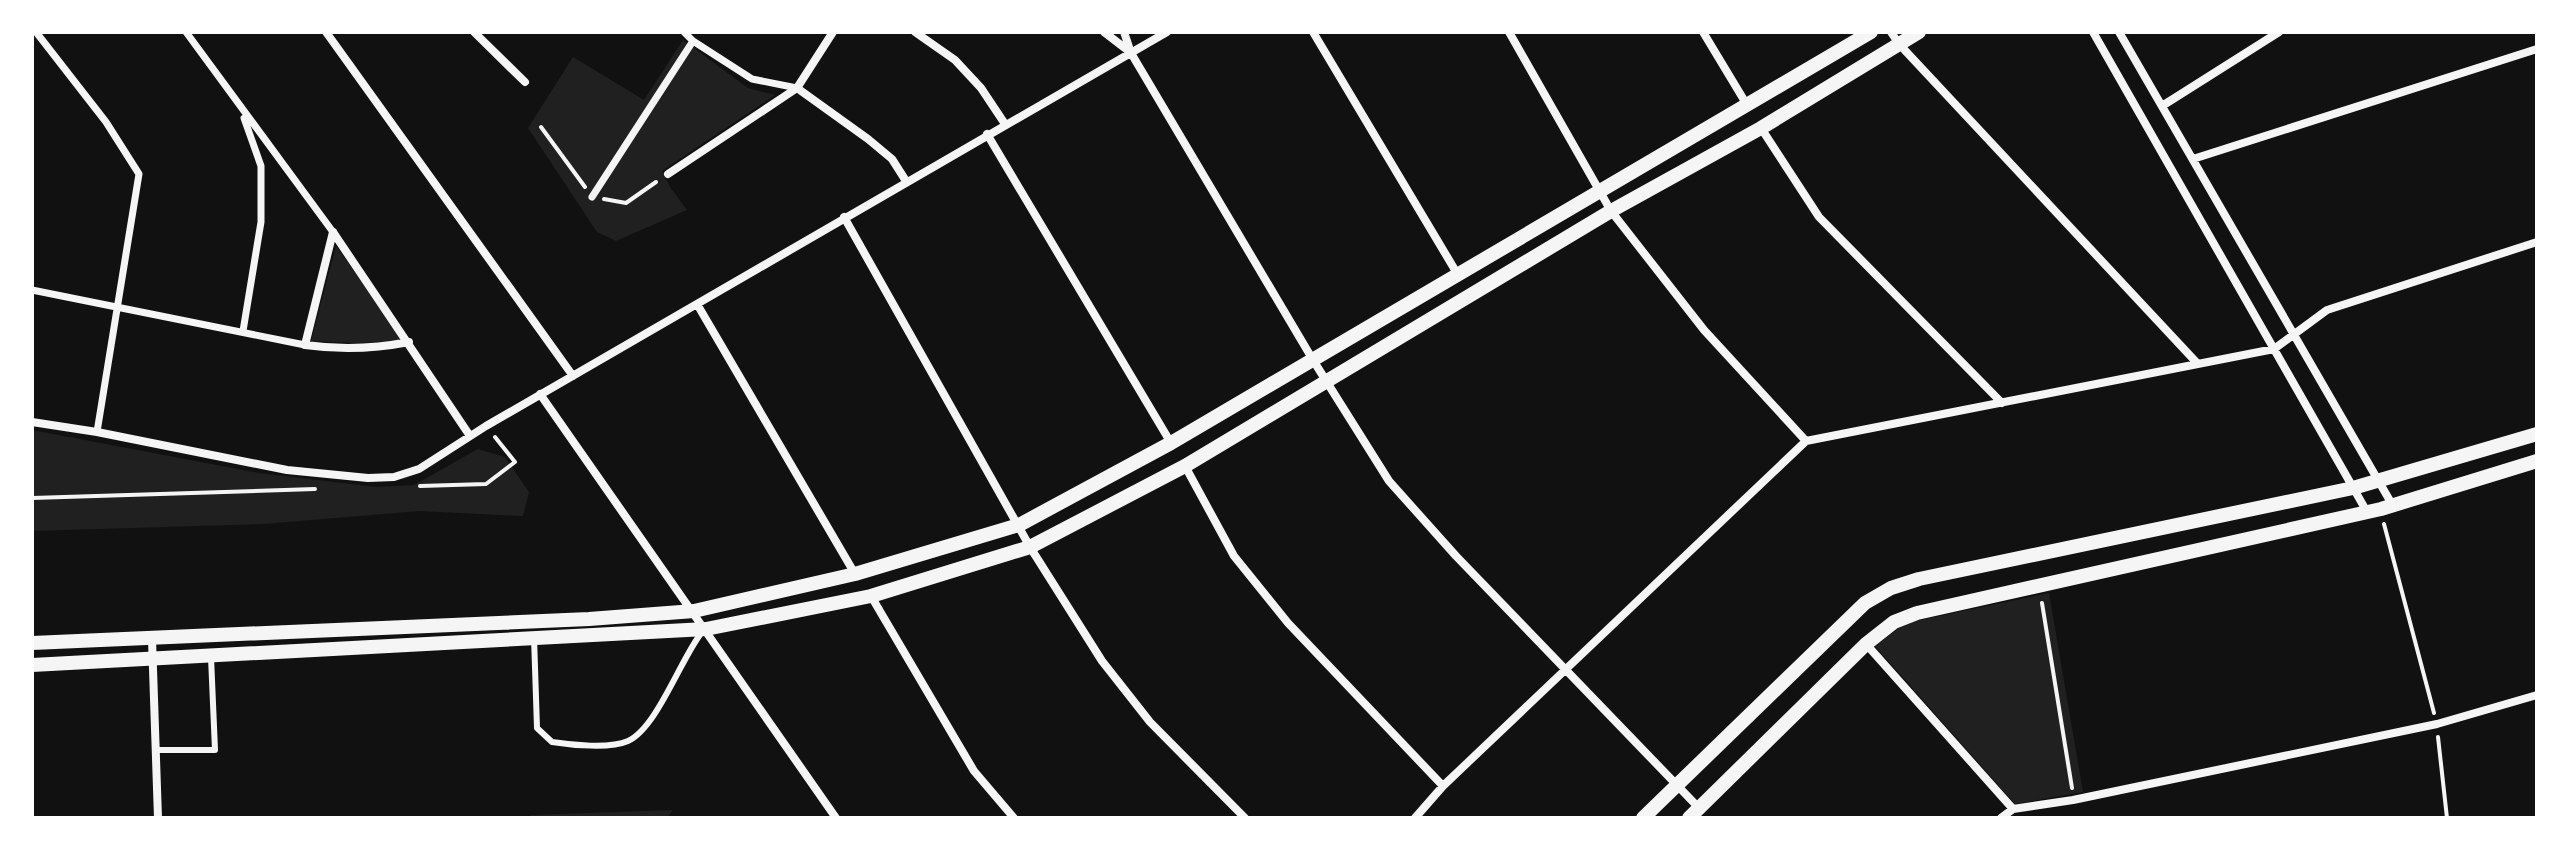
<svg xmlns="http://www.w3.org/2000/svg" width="2569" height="850" viewBox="0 0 2569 850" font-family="'PT Sans Narrow',sans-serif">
<rect width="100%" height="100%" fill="#111"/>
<path fill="#202020" d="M683 40 748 88 775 95 662 171 670 187 687 210 616 241 597 232 528 128 573 57 644 100Z
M336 246 404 341 357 343 311 341Z
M32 430 259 473 376 487 414 485 478 449 505 457 529 492 523 516 419 511 263 524 32 531Z
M2049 593 2083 792 2015 804 1875 646 1906 623Z
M673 810 667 818H531V815Z"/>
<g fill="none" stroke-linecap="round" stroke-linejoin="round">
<path stroke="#f5f5f5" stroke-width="4" d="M541 127 585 187
M604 199 626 203 656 182
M420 486 486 484 515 462 495 437
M32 498 315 489
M2384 524 2434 713
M2042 603 2072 788
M2438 737 2447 818"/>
<path stroke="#f5f5f5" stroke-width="6" d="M534 637 537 728 552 742C571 745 610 749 628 741 657 728 681 658 702 632
M155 750H215L211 657"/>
<path stroke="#f5f5f5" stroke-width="7" d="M36 32 106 122 139 174 97 432
M186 32 333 232
M684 32 693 41 752 79 797 88
M592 197 693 41
M32 290 305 345
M243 331 261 222V166L244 118"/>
<path stroke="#f5f5f5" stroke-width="8" d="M326 32 573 376
M474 32 525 82
M915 32 955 60 981 88 1005 124
M1104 32 1130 52
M1124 32 1131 53 1313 360 1389 481 1456 556 1699 808
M1313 32 1458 275
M1509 32 1611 211 1704 330 1806 441
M1703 32 1747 105
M1891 32 1899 44 2197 363
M2093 32 2367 512
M2119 32 2393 506
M797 88 868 139 892 159 906 181
M2162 106 2279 32
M1761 128 1819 217 2002 403
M987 134 1171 443
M2193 159 2537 49
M668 174 797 88 833 32
M844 217 1030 547 1102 661 1150 722 1245 818
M333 232 470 436
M333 232 305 345C341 350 373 349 409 342
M697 304 855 574
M540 394 836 818
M32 422 97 432 287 470 368 478 394 477 419 469 486 426 1167 32
M1185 466 1234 556 1288 623 1443 786
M871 596 974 771 1014 818
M152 639 158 818
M1866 644 2013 809
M1415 818 1443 786 1806 441 2274 349 2327 310 2537 242
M2001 818 2013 809 2073 800 2437 724 2537 695"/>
<path stroke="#f5f5f5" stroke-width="14" d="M32 643 589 619 694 611 855 574 1019 525 1171 443 1871 32
M32 665 706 629 871 596 1030 547 1185 466 1611 211 1761 128 1919 32
M1643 818 1865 603 1891 588 1919 579 2353 488 2537 434
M1689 818 1866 644 1894 622 1917 613 2381 509 2537 461"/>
</g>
<rect width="2569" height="850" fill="none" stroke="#ffffff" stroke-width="68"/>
</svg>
